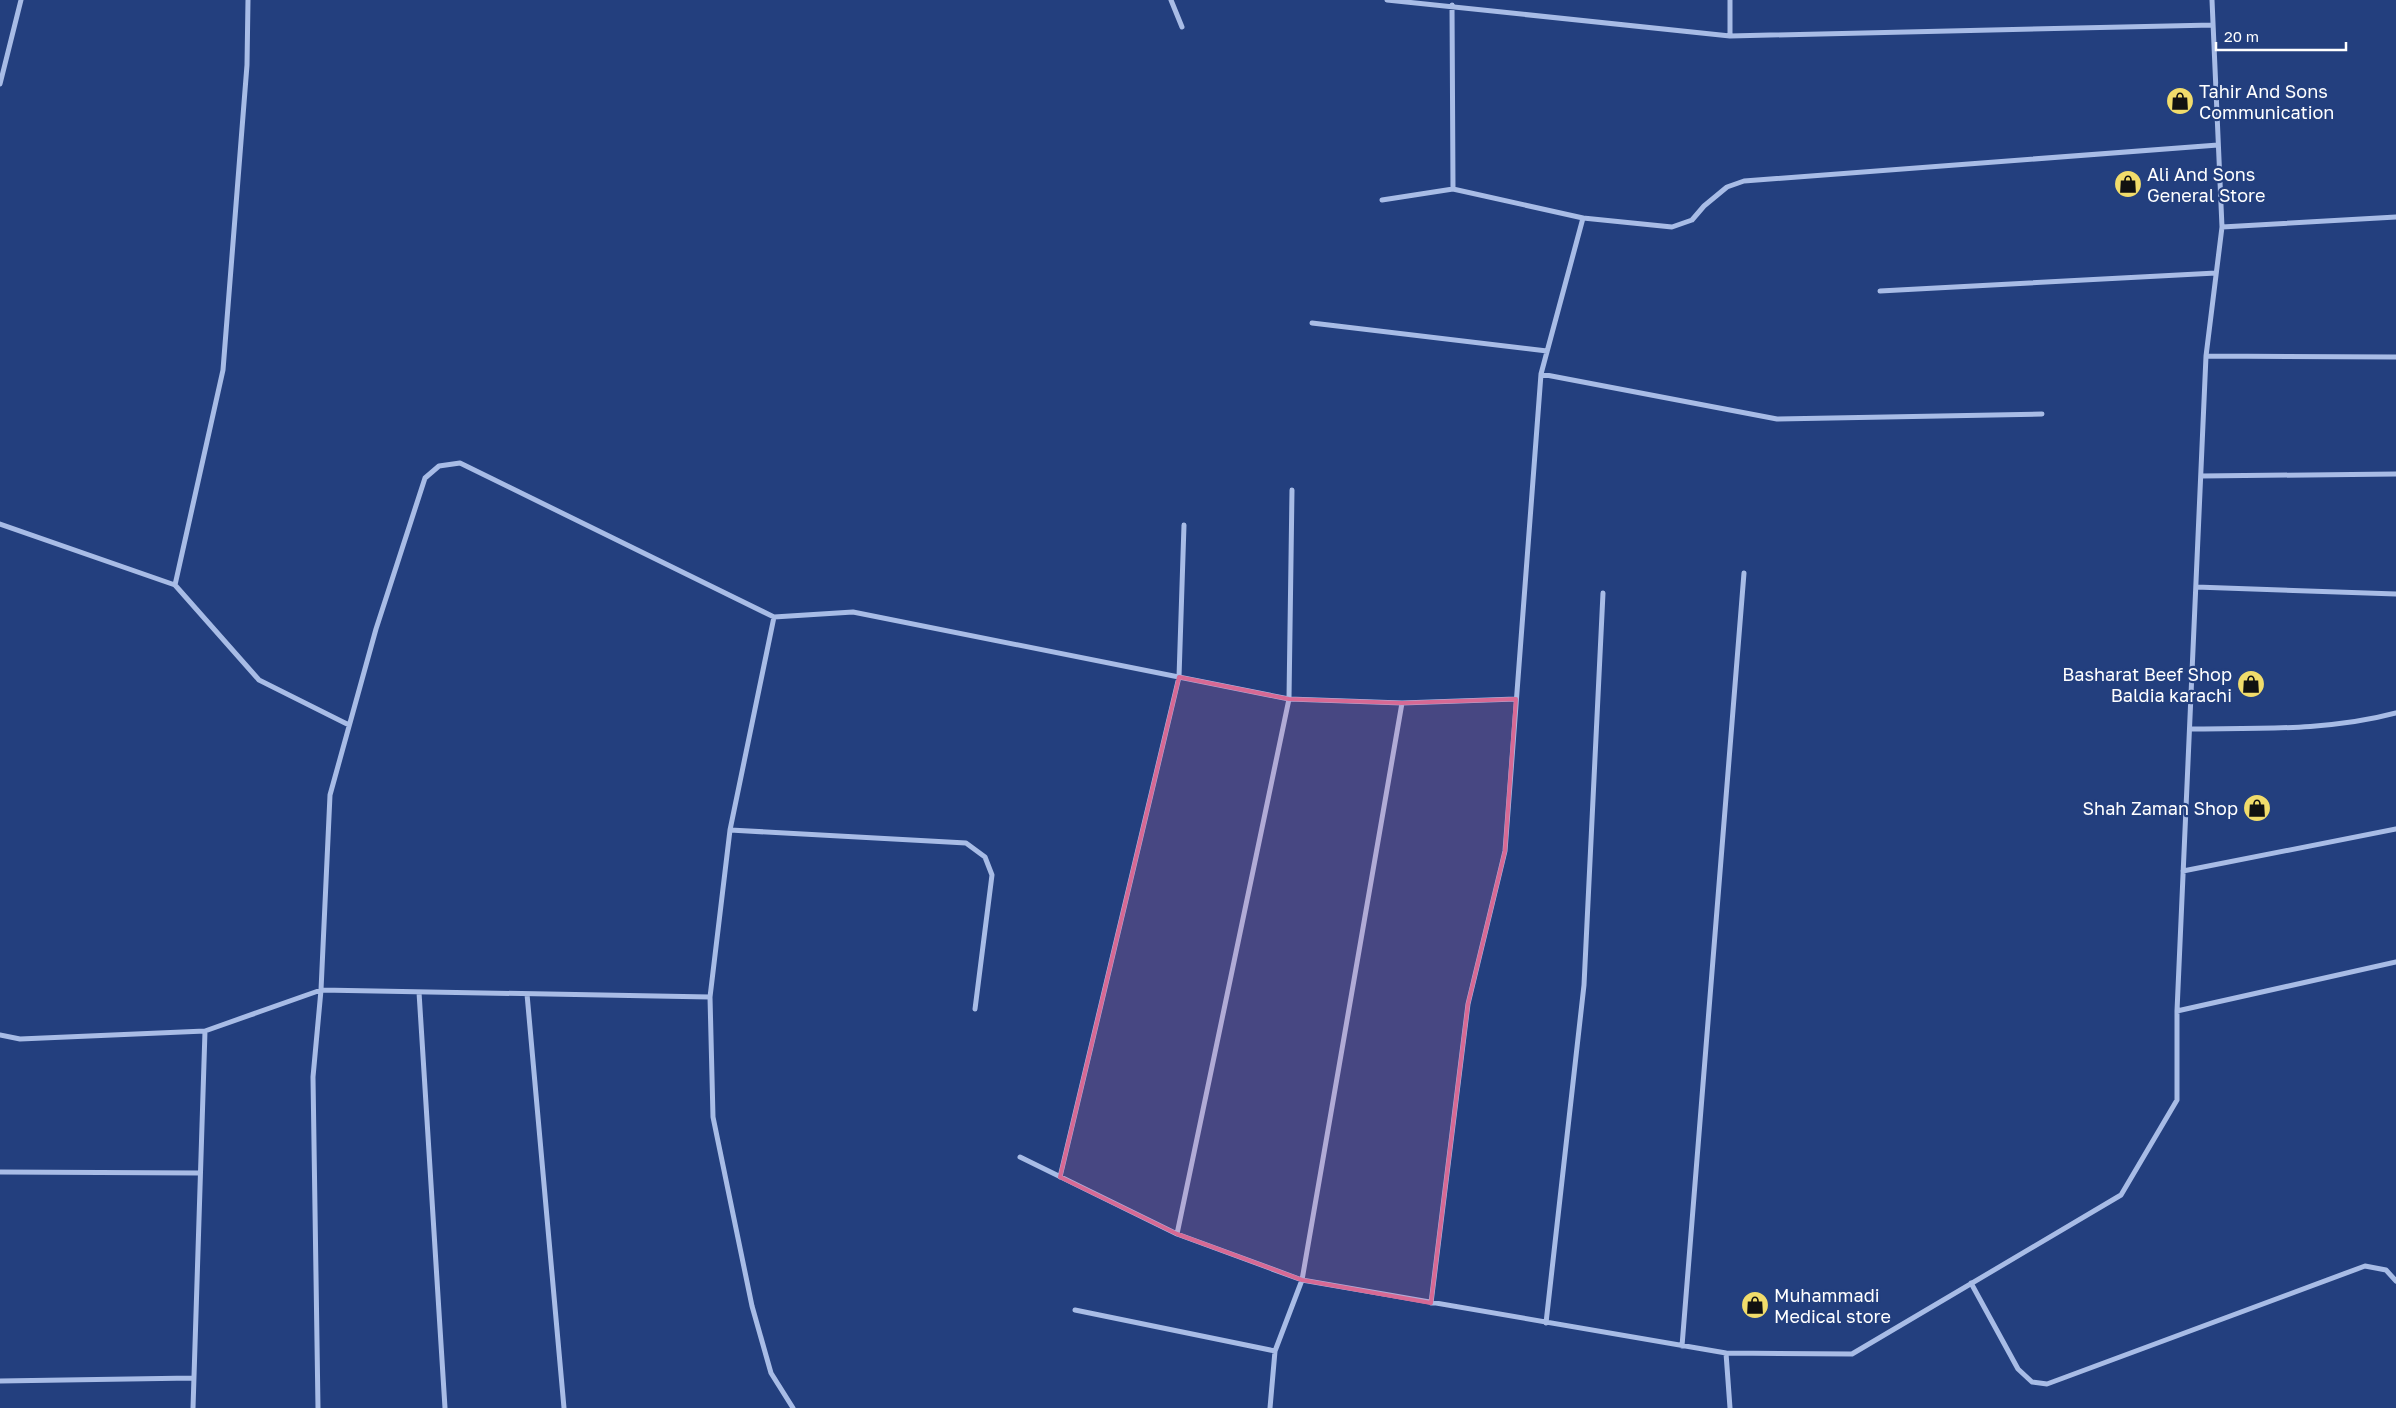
<svg xmlns="http://www.w3.org/2000/svg" width="2396" height="1408" viewBox="0 0 2396 1408" font-family="'Golos Text',sans-serif">
<rect width="100%" height="100%" fill="#233f7e"/>
<g fill="none" stroke-linecap="round" stroke-linejoin="round">
<path stroke="#a8bce6" stroke-width="5" d="M1171 0 1182 27
M1387 0 1730 36 2213 25
M1730 0V36
M1452 5 1453 189
M0 84 21 0
M1382 200 1453 189 1583 218 1672 227 1692 220 1704 206 1727 187 1744 181 2218 145
M2222 227 2396 217
M1880 291 2216 273
M1312 323 1547 351
M2206 356 2396 357
M1541 374 1777 419 2042 414
M2201 476 2396 474
M0 524 175 585 259 680 349 725
M175 585 223 370 247 65 248 0
M2196 587 2396 594
M774 617 730 830 710 997 713 1117 752 1306 771 1373 793 1408
M2190 729C2259 728 2329 731 2396 713
M730 830 966 843 985 857 992 875 975 1009
M2183 871 2396 829
M419 992 445 1408
M527 994 564 1408
M2177 1011 2396 962
M0 1035 20 1039 205 1031 321 990 710 997
M1020 1157 1177 1234 1302 1280 1726 1353
M0 1172 200 1173
M1060 1177 1179 677 1184 525
M1177 1234 1289 699 1292 490
M1971 1283 2018 1369 2032 1382 2047 1384 2365 1266 2386 1270 2396 1281
M1431 1303 1468 1004 1505 851 1541 374 1583 218
M1075 1310 1275 1351
M1546 1323 1584 985 1603 593
M1682 1346 1744 573
M0 1381 193 1378
M193 1408 205 1031
M318 1408 313 1077 321 990 330 795 376 629 425 478 439 466 460 463 774 617 853 612 1289 699 1402 703 1516 699
M1270 1408 1275 1351 1302 1280 1402 703
M1730 1408 1726 1353 1852 1354 2121 1195 2177 1100V1011L2206 356 2222 227 2212 0"/>
</g>
<path fill="#d76994" fill-opacity="0.2" stroke="#d76994" stroke-width="4" stroke-linejoin="round" d="M1179 677 1289 699 1402 703 1516 699 1505 851 1468 1004 1431 1303 1302 1280 1177 1234 1060 1177Z"/>
<defs>
<g id="shop-disc" transform="scale(1.4375)"><circle r="9.5" fill="#f1dc6b" stroke="#233f7e"/><path d="M-5-2.5h2.3a2.7 3.5 0 0 1 5.4 0H5L5.5 6h-11ZM-1.5-2.5h3a1.5 2.3 0 0 0-3 0Z" fill="#111"/></g>
</defs>
<g fill-rule="evenodd">
<use href="#shop-disc" x="2180" y="101"/>
<use href="#shop-disc" x="2128" y="184"/>
<use href="#shop-disc" x="2251" y="684"/>
<use href="#shop-disc" x="2257" y="808"/>
<use href="#shop-disc" x="1755" y="1305"/>
</g>
<g text-anchor="middle" dominant-baseline="central" stroke-width="4.5" stroke-linejoin="round" paint-order="stroke">
<g font-size="18" fill="#fff" stroke="#233f7e" text-anchor="start">
<text x="2199" y="91">Tahir And Sons<tspan x="2199" dy="21">Communication</tspan></text>
<text x="2147" y="174">Ali And Sons<tspan x="2147" dy="21">General Store</tspan></text>
<text x="2232" y="674" text-anchor="end">Basharat Beef Shop<tspan x="2232" dy="21">Baldia karachi</tspan></text>
<text x="2238" y="808" text-anchor="end">Shah Zaman Shop</text>
<text x="1774" y="1295">Muhammadi<tspan x="1774" dy="21">Medical store</tspan></text>
</g>
</g>
<path d="M2216 42v8h130v-8" fill="none" stroke="#ffffff" stroke-width="2.5"/>
<text x="2224" y="42" font-size="15" fill="#ffffff" stroke="#233f7e" stroke-width="4" paint-order="stroke">20 m</text>
</svg>
